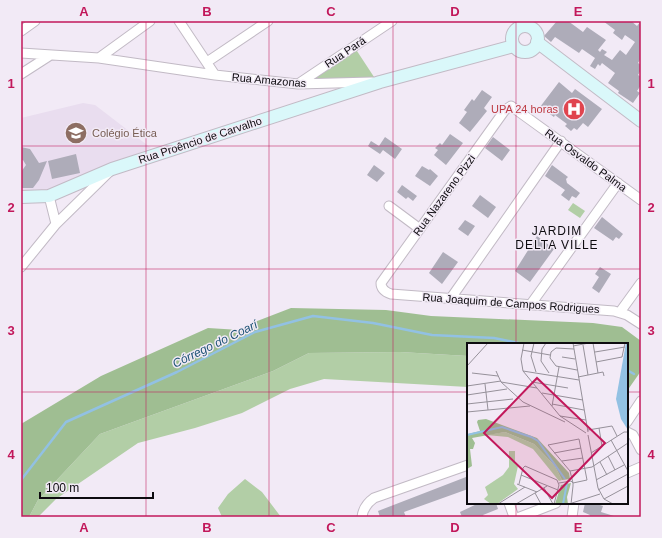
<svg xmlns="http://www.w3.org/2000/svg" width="662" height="538" viewBox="0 0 662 538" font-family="Arial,sans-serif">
<rect width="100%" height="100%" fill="#f2eaf6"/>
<path fill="#e9ddef" d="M83 103 95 105 151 148 107 166 58 191 21 193V118Z"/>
<path fill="#b2cea6" d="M355 48 376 80H310Z
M573 203 585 211 580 218 568 210Z
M400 352 468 356V387L324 379 290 389 242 413 195 428 138 443 56 499 38 517H29L38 500 100 434 273 371 309 353Z
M245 479 262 492 281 517H222L218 508 228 494Z"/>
<path fill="#9fbe92" d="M291 308 386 310 431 316 593 323 622 327 641 341V371L627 391V344H468V356L400 352 309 353 273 371 100 434 38 500 29 517H21V424L101 376 208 328 240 330 252 323Z"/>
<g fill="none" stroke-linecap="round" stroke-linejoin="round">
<path stroke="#92c1e3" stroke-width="2.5" d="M627 370 634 374
M21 480 66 422 177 372 255 332 313 316 373 323 432 335 494 338 523 344"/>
</g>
<path fill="#aeacb9" d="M557 21H568L583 32 587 27 606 40 598 50 600 52 602 49 607 52 604 55 612 60 620 50 626 55 635 42 625 35 622 40 613 33 615 30 603 21H631L637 26 641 21V58L638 63 641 65V70L638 75 641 77V85L637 91 640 93 633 103 618 93 619 91 608 83 615 73 602 63 600 66 598 64 595 69 590 66 595 58 582 49 579 53 555 37 551 42 544 36Z
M559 82 572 93 575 89 602 109 588 127 583 123 577 130 574 128 571 131 565 126 567 124 555 115 554 117 540 107Z
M482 90 492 97 484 108 487 111 470 132 459 123 467 112 464 110 472 99 474 101Z
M450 134 463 143 446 165 434 155 438 150 435 148 440 143 442 145Z
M385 137 402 149 395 159 383 150 380 154 368 146 371 141 379 146Z
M493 137 510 150 502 161 485 148Z
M21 147 30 149 39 163 47 161 39 180 33 188H21V172L26 165 23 160H21Z
M76 154 80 173 52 179 48 161Z
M374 165 385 173 377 182 367 175Z
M552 165 568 177 566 179 567 183 580 193 576 198 572 196 569 201 561 195 565 190 545 176Z
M422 166 429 170 430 169 438 176 430 186 415 176Z
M402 185 417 196 413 201 408 197 406 199 397 192Z
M480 195 496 207 488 218 472 206Z
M602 217 623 234 619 239 616 237 613 241 594 228Z
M465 220 475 226 468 236 458 229Z
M537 236 554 249 530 282 515 271Z
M443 252 458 262 442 284 429 273Z
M600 267 611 274 599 293 592 288 599 277 595 274Z
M466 477 468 489 404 512 406 517H380L378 511Z
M479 503H496L498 509 483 515 484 517H462L460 512Z
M585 503H593L603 506 601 512 614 516V517H589L590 515 583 512Z"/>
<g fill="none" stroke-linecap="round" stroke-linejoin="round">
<g stroke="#c2bac5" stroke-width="11">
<path id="street" d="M179 21 215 75
M21 31 35 21
M21 53 99 58 215 75 298 84 372 82
M99 58 150 21
M207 62 268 21
M21 74 49 56
M298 84 392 21
M49 196 56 224
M641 200 511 106 505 110 381 283C381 289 385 292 391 294L614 311 627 315 641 324
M389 206 420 229
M21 267 56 224 109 172
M451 298 561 141
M531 304 618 183
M620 312 641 283
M627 422 641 401
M627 432 633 435 641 450
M627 473 641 467
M509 503 514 517
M362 517C363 508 367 503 374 498L468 465
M520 517 556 503
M572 517 574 503"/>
</g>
<g stroke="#c2bac5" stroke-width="14">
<path id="secondary" d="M512 39a13 13 0 1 1 26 0a13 13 0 1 1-26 0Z
M537 42 641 121
M21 197 49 196 112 169 380 82 514 46"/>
</g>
<use href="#street" stroke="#fff" stroke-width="9"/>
<use href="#secondary" stroke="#daf8fa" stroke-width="12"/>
</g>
<path fill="none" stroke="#c2185b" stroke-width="1" stroke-opacity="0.55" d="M146 21V517M269 21V517M393 21V517M516 21V344M21 146H641M21 269H641M21 392H468M627 392H641M516 503V517"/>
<defs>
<g id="hospital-disc" transform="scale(1.15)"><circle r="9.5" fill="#e0444e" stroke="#f2eaf6"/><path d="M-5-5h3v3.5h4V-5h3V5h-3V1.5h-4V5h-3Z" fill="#fff"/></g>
<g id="school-disc" transform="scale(1.15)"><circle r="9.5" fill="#8d6e63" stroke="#f2eaf6"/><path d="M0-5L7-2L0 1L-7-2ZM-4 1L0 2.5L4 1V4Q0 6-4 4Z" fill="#fff"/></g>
</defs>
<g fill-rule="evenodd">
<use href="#hospital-disc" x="574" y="109"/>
<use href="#school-disc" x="76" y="133"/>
</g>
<g text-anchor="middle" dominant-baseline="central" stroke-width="3" stroke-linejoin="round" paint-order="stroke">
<g font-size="11" fill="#0d0b0f" stroke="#f2eaf6">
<text transform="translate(345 52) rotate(-34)">Rua Pará</text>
<text transform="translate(269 80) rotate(5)">Rua Amazonas</text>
<text transform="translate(200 140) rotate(-18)">Rua Proêncio de Carvalho</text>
<text transform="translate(586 160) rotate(36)">Rua Osvaldo Palma</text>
<text transform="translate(444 195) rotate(-54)">Rua Nazareno Pizzi</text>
<text transform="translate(511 303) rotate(4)">Rua Joaquim de Campos Rodrigues</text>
</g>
<g font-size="11" fill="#be3a42" stroke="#f2eaf6" text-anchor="end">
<text x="558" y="109">UPA 24 horas</text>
</g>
<g font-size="11" fill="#785e54" stroke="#f2eaf6" text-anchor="start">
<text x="92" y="133">Colégio Ética</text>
</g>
<g font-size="12" letter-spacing="1" fill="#0d0b0f" stroke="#f2eaf6">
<text x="557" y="231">JARDIM<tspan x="557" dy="14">DELTA VILLE</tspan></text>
</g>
<g font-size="12" font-style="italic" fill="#1d5375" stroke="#f2eaf6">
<text transform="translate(215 344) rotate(-26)">Córrego do Coarí</text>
</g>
</g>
<g transform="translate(467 343)">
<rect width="161" height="161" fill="#f2eaf6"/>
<path d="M38 89 67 101 88 123 95 137 92 138 66 106 41 94 19 92ZM42 108H48V120L51 123 47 141 51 146 30 161H24L17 156 21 152 18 144 36 132 42 124Z" fill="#b2cea6"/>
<path d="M19 76 70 95 102 130 103 136 95 137 88 123 67 101 38 89 5 95 8 100 6 106H3L5 123 0 126V87L1 91 13 88 10 79 11 77ZM104 140 100 154 101 161H88L94 142Z" fill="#9fbe92"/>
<path d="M159 0H161V87L154 76 149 56Z" fill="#92c1e3"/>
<path fill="none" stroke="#92c1e3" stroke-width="2" d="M0 92 35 84 64 94 71 98 98 136M96 161 100 140"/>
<path fill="none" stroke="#96919a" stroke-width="1" d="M57 0 54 16 56 28 93 73 119 90M67 0 64 13 69 29M79 0 75 6 74 18 82 30M106 0 121 89M126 0 131 30M116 2 121 32M106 3 122 0M107 6 89 5 84 9 83 15 89 23 110 27M55 7 83 12M128 9 158 4M95 14 108 16M129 19 155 14 158 0M0 23 21 0M29 28 34 39 56 59 98 79M56 28 112 37M5 30 31 33M111 34 136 29 137 33M34 39 70 45M65 39 101 45M18 41 21 67M0 43 34 38M75 50 116 57M0 52 40 46M0 61 46 56M85 61 117 67M85 63 92 24M0 69 63 63M93 73 119 77M132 85 135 103M121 87 145 83 150 93M121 92 131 145 137 156 146 161M144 97 161 128M87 110 114 105M124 110 157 89H161M141 113 148 127M95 118 116 115M133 119 140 132M103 128 125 124 161 100M54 132 91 147M129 137 157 122M92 140 104 138 106 140 120 137 112 96 81 102 103 128 106 140V143L104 161M50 141 70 149M52 141 56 125 58 123 90 137 92 142 87 161M77 145 86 161M131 147 161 131M68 150 74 161M137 156 161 143M105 160 133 151M31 161 58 144M49 161 80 143"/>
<path fill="#c2185b" fill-opacity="0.15" stroke="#c2185b" stroke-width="2" d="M70 35 138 100 85 155 17 90Z"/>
<rect width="161" height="161" fill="none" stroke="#0d0b0f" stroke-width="2"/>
</g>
<rect width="662" height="538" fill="none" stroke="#f2eaf6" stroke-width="44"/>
<path d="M40 492v6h113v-6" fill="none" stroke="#0d0b0f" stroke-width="2"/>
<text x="46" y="492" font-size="12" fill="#0d0b0f" stroke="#f2eaf6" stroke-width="3" paint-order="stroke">100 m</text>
<rect x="22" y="22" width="618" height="494" fill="none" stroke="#c2185b" stroke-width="1.5"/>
<g font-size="13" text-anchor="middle" font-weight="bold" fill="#c2185b">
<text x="84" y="16">A</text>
<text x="207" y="16">B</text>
<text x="331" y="16">C</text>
<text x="455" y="16">D</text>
<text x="578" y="16">E</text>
<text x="11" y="88">1</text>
<text x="651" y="88">1</text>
<text x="11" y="212">2</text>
<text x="651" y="212">2</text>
<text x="11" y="335">3</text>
<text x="651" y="335">3</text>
<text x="11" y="459">4</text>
<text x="651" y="459">4</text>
<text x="84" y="532">A</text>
<text x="207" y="532">B</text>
<text x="331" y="532">C</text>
<text x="455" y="532">D</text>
<text x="578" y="532">E</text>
</g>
</svg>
